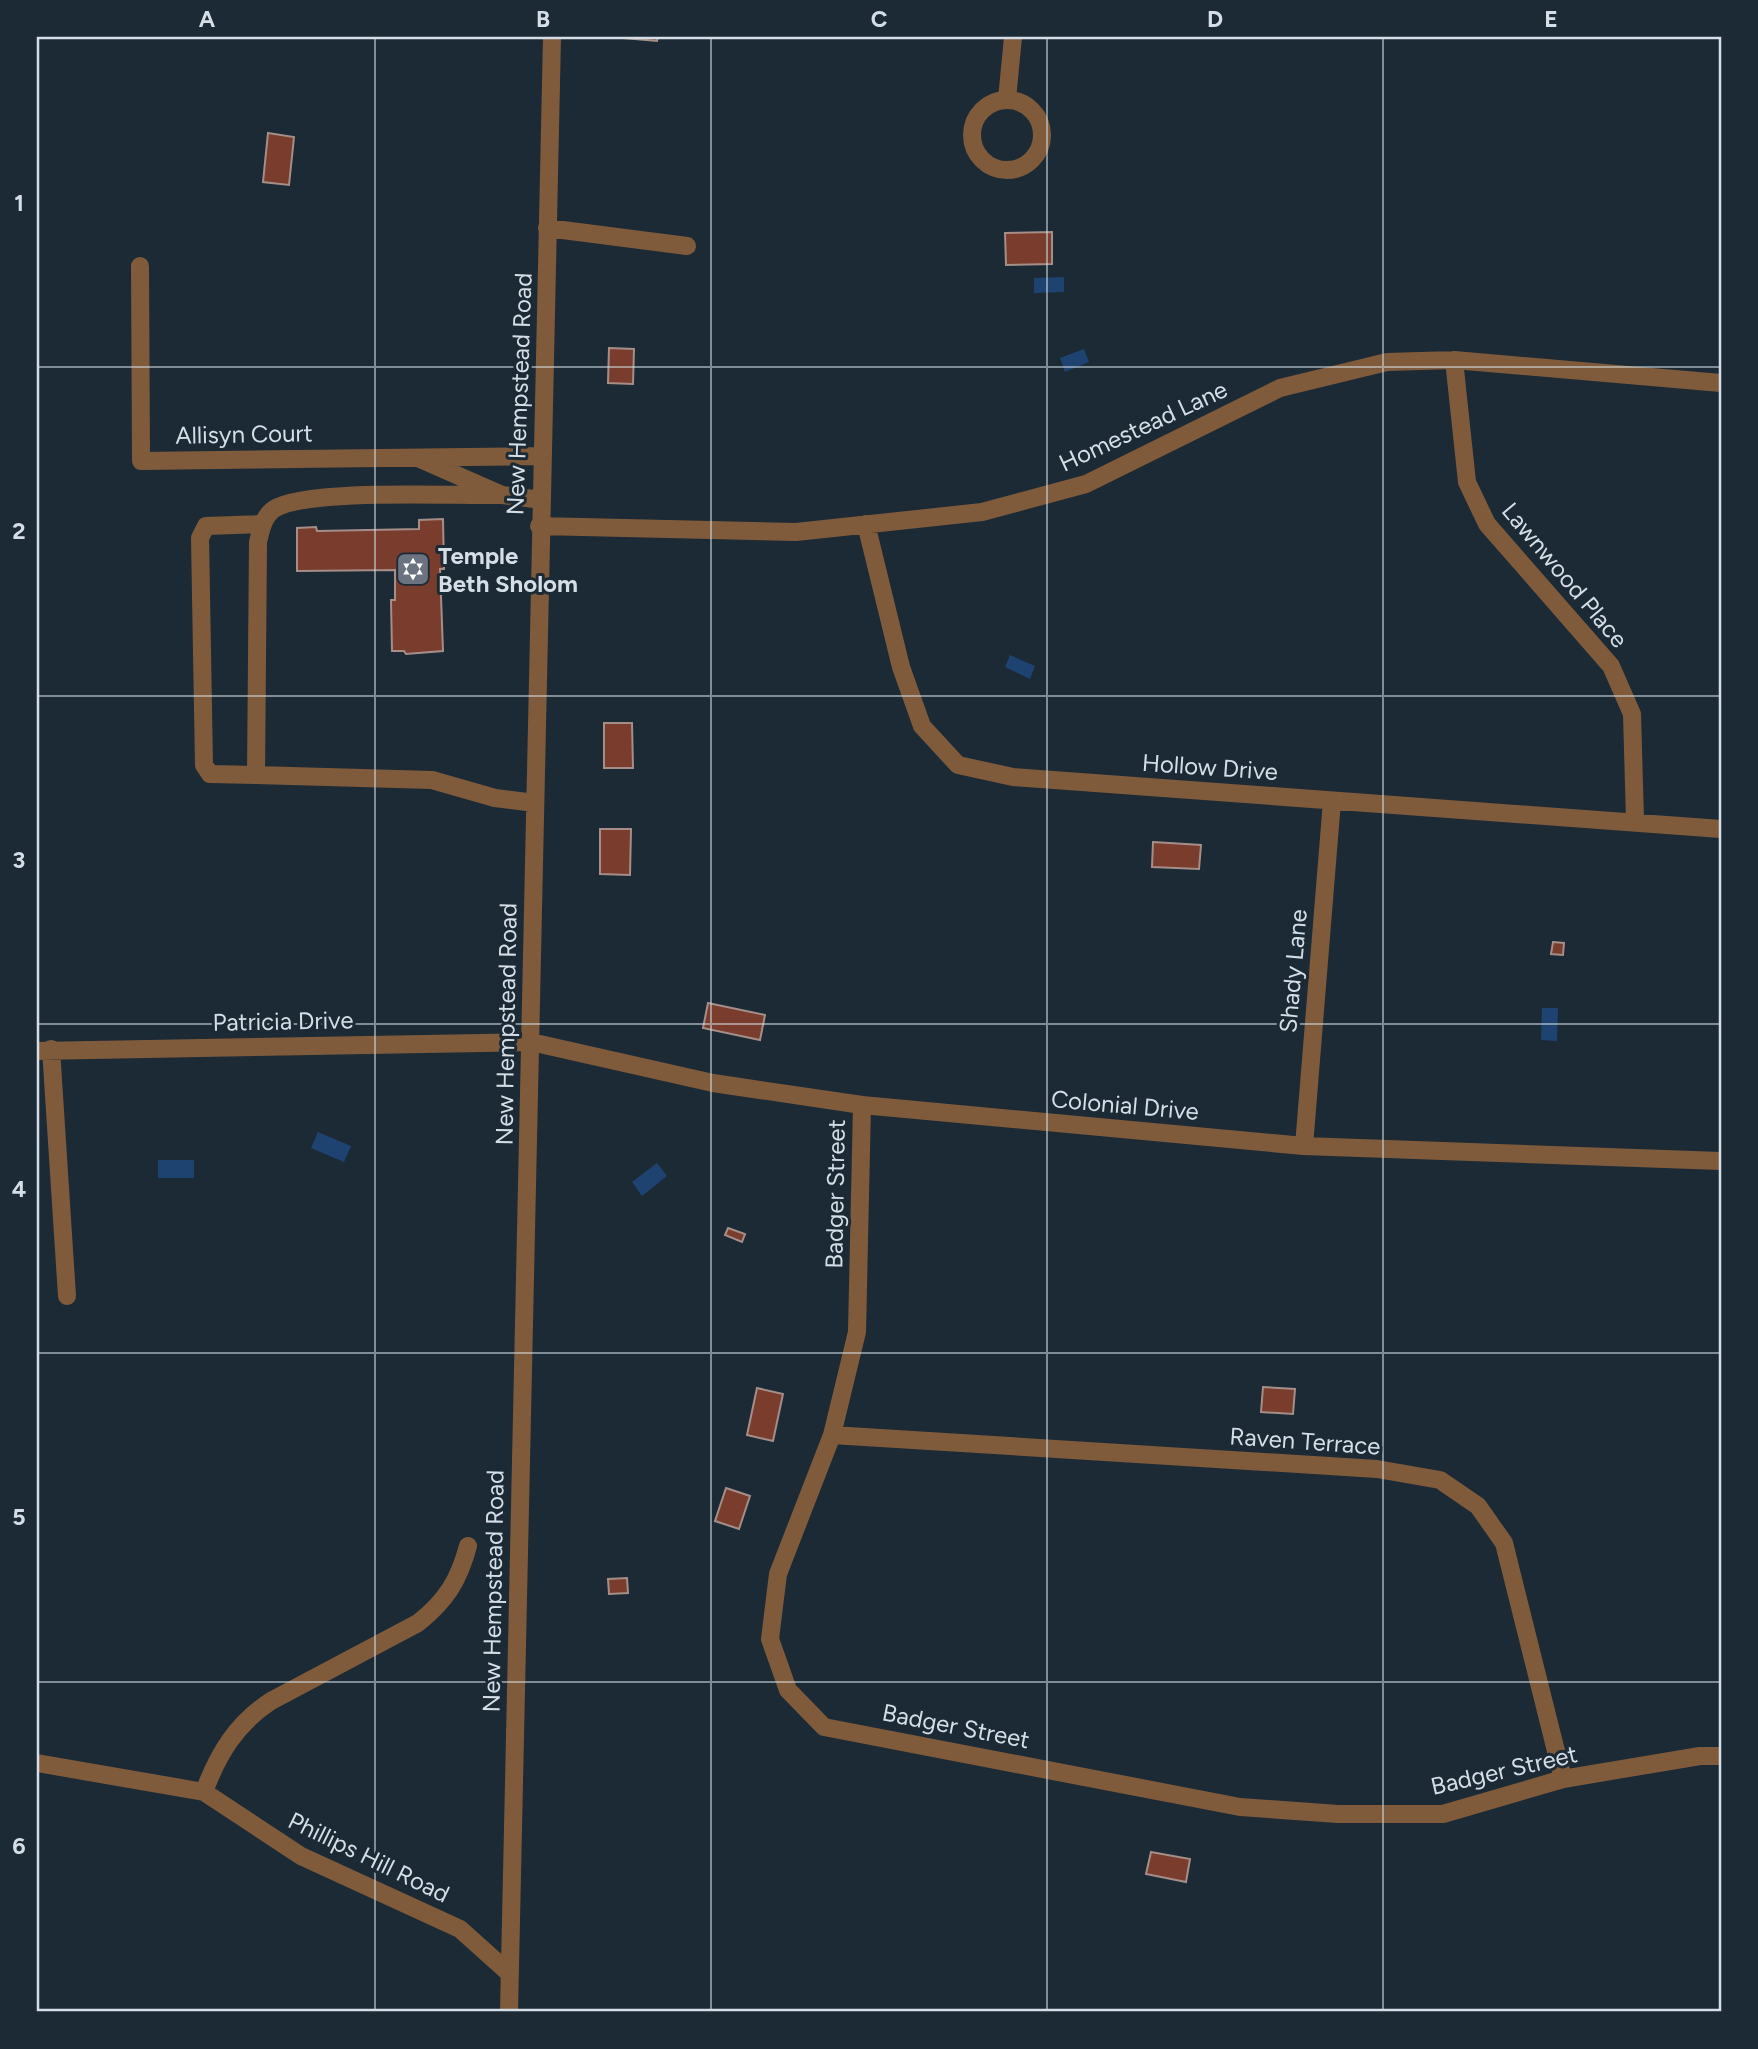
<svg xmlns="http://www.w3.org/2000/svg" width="1758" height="2049" viewBox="0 0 1758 2049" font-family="Figtree,sans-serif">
<rect width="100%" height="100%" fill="#1c2a36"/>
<path fill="#1e4371" d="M1064 277V292L1034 293V278Z
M1084 349 1089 362 1065 372 1060 358Z
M1010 655 1035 666 1030 679 1005 667Z
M1542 1008H1558L1557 1041 1541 1040Z
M318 1132 351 1146 344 1162 311 1148Z
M158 1160H194V1178H158Z
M657 1163 667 1176 642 1196 632 1182Z"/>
<path fill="#793c2d" stroke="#a58e88" stroke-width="2" d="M611 37H658L657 41Z
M268 133 294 137 289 185 263 182Z
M1052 232V264L1006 265 1005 233Z
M609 348 634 349 633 384 608 383Z
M443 519 444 569H440L443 651 406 654 404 651H392L391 600H395V570L297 571V528L316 527 317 531 419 529V520Z
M604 723H632L633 768H604Z
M600 829H631L630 875 600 874Z
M1153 842 1201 845 1199 869 1152 867Z
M1553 942 1564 943 1563 955 1551 954Z
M708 1003 765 1015 760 1040 703 1028Z
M728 1228 745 1234 742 1242 725 1235Z
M1263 1387 1295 1389 1293 1414 1261 1412Z
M757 1388 783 1394 773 1441 747 1435Z
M726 1488 750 1496 739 1529 715 1521Z
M627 1578 628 1593 609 1594 608 1579Z
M1151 1852 1190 1859 1186 1882 1146 1874Z"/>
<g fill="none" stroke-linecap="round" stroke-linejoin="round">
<path stroke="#805b3b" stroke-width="18" d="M1007 99 1013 37
M972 135a35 35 0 1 1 70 0a35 35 0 1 1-70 0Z
M547 228 687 246
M140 266 141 461 542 456
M1454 360 1467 482 1487 524 1611 666 1632 714 1635 820
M418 458 502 495 542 500
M262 524 206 526 200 538 204 765 210 774 256 775 258 542C261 530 263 517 274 509 307 488 456 496 502 495
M866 524 901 667 922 726 958 765 1013 777 1721 829
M539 526 796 532 982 512 1086 484 1280 388 1387 362 1454 360 1721 383
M256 775 432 780 495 798 535 803
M51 1049 67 1296
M37 1051 531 1042 713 1083 862 1105 1304 1146 1721 1161
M862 1105 857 1332 832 1435 778 1574 770 1639 788 1690 824 1727 1240 1807 1338 1814H1443L1563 1779 1700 1756H1721
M1304 1146 1332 801
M832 1435 1377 1469 1440 1480 1478 1506 1504 1543 1563 1779
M37 1763 204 1792 301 1856 460 1929 509 1973
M204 1792C218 1754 236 1724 271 1701L418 1623C446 1601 459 1580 468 1546
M509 2012 552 37"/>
</g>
<path fill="none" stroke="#d5dee6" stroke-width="2" stroke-opacity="0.55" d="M375 37V2012M711 37V2012M1047 37V2012M1383 37V2012M37 367H1721M37 696H1721M37 1024H1721M37 1353H1721M37 1682H1721"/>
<defs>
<g id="synagogue-square" transform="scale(1.75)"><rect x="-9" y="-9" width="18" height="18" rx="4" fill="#6b7280" stroke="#1c2a36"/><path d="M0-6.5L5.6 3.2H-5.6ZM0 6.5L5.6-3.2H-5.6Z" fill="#fff"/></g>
</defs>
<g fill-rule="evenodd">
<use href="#synagogue-square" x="413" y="569"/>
</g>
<g text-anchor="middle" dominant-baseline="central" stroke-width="6" stroke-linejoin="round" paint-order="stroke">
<g font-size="24" fill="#d5dee6" stroke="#1c2a36">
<text transform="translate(519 394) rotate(-88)">New Hempstead Road</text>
<text transform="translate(1143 426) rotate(-25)">Homestead Lane</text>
<text transform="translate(244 434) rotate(-1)">Allisyn Court</text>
<text transform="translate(1565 575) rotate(50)">Lawnwood Place</text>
<text transform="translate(1210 767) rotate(4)">Hollow Drive</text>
<text transform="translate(1293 971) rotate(-85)">Shady Lane</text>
<text transform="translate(283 1021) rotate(-1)">Patricia Drive</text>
<text transform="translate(506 1024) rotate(-89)">New Hempstead Road</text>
<text transform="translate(1125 1105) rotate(5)">Colonial Drive</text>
<text transform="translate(835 1194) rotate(-89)">Badger Street</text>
<text transform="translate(1305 1441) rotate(4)">Raven Terrace</text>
<text transform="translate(493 1591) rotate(-89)">New Hempstead Road</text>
<text transform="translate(956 1726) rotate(11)">Badger Street</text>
<text transform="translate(1504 1770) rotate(-13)">Badger Street</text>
<text transform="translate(369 1857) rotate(26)">Phillips Hill Road</text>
</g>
<g font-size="24" font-weight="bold" fill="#d5dee6" stroke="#1c2a36" text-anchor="start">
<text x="438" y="555">Temple<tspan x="438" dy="28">Beth Sholom</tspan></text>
</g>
</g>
<rect width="1758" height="2049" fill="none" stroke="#1c2a36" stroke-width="77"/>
<rect x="38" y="38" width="1682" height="1972" fill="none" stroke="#d5dee6" stroke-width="2.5"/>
<g font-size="23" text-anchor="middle" font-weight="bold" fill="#d5dee6">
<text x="207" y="27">A</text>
<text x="543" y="27">B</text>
<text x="879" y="27">C</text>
<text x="1215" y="27">D</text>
<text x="1551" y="27">E</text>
<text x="19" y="211">1</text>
<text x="19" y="539">2</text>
<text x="19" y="868">3</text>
<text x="19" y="1197">4</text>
<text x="19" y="1525">5</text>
<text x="19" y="1854">6</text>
</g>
</svg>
